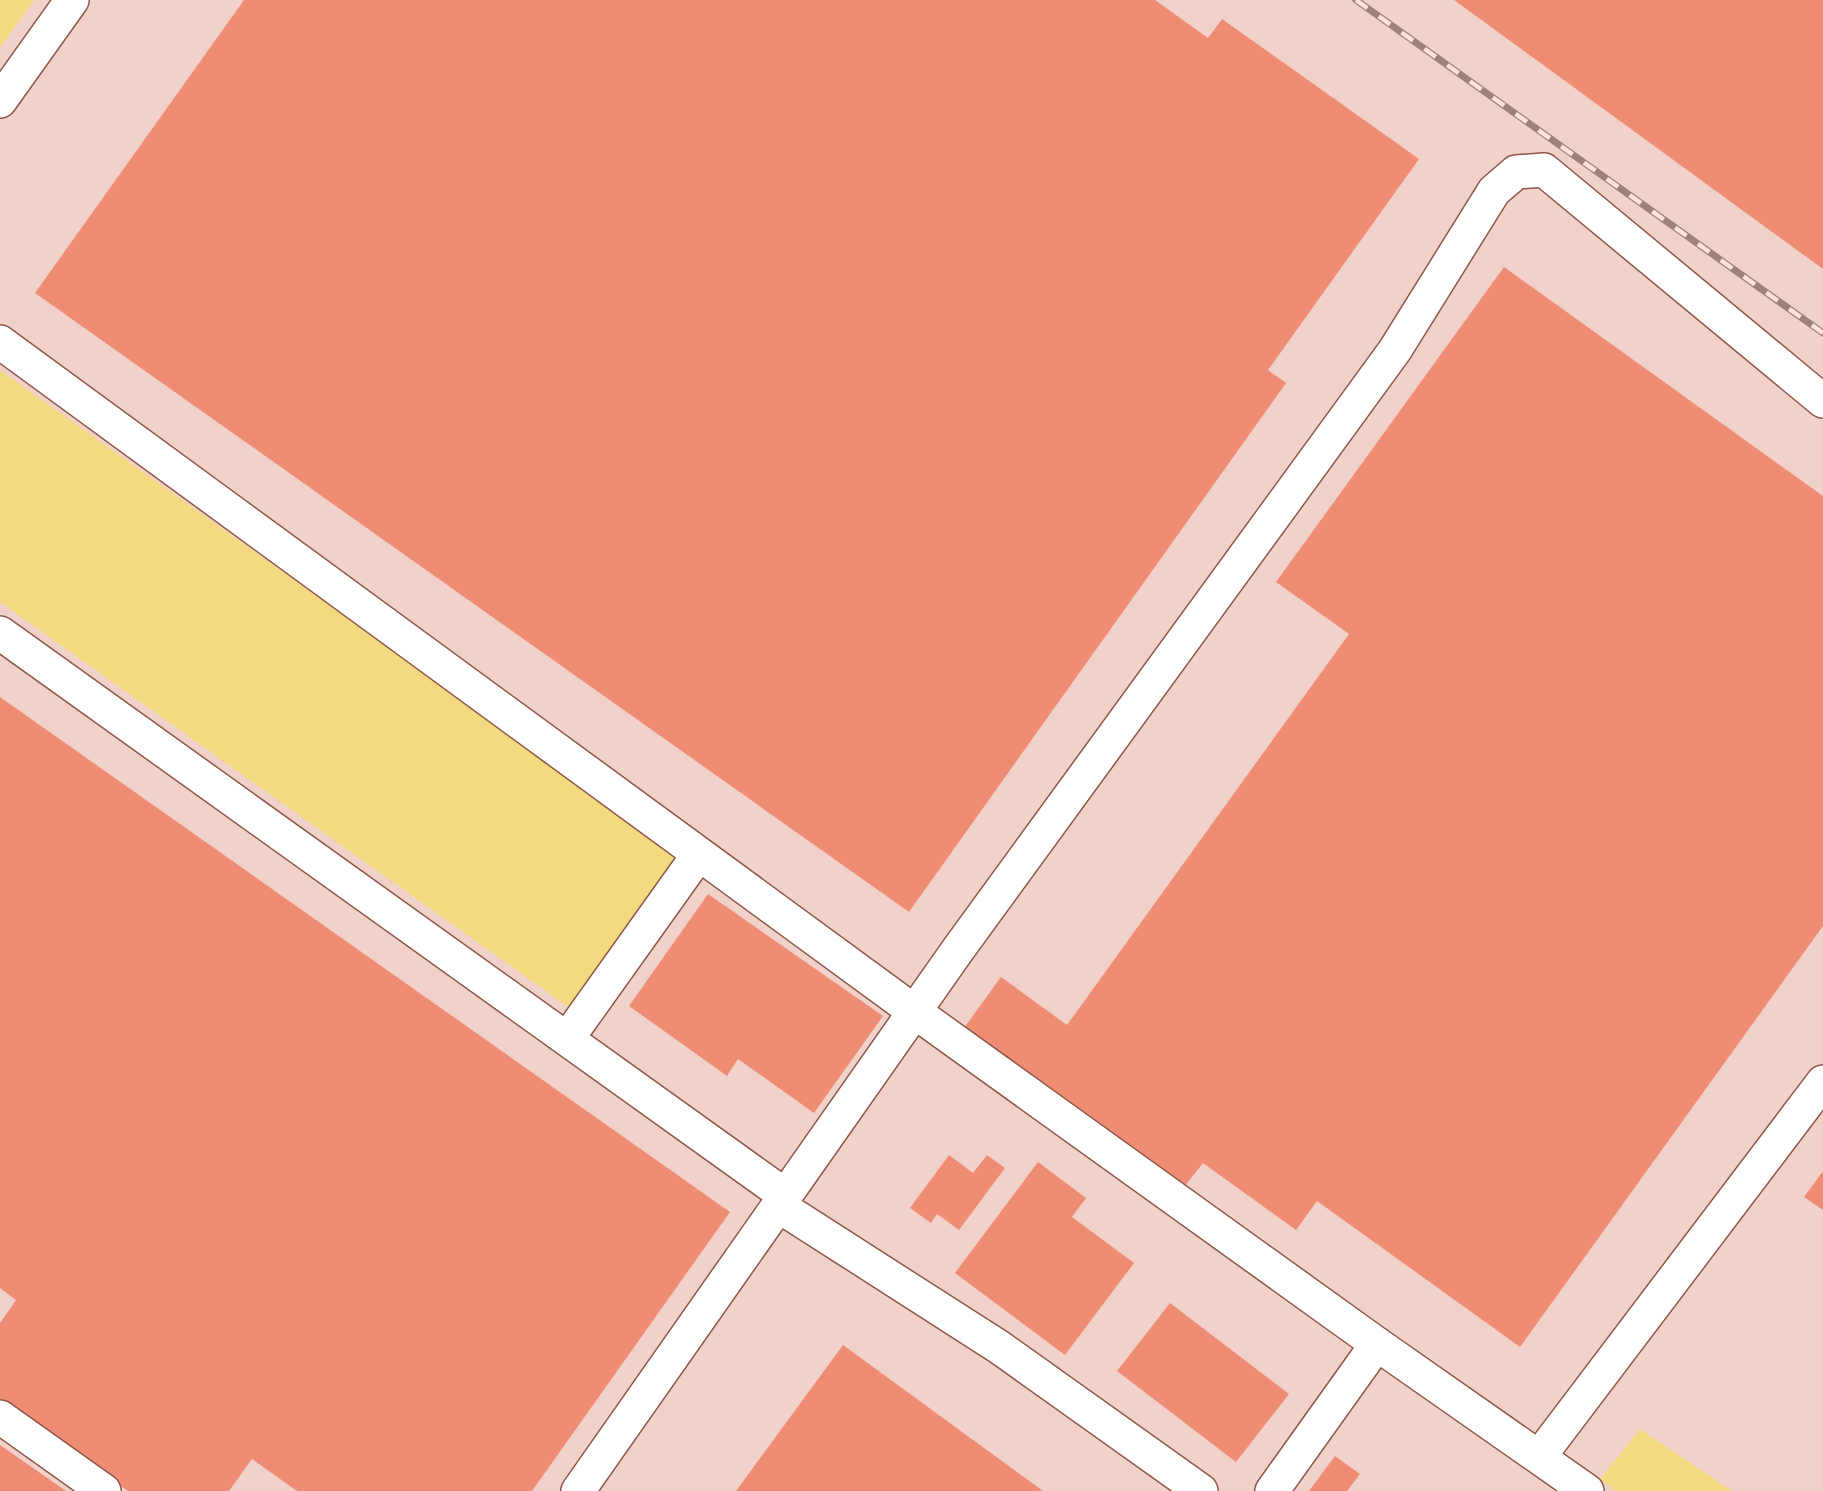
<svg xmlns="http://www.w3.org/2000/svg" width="1823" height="1491" viewBox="0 0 1823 1491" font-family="Arial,sans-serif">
<rect width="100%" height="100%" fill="#fee2db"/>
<path fill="#f1d2cb" d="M0 0H1823V1491H0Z"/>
<path fill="#f3d97f" d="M0 0H34L0 48Z
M0 370 680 855 571 1009 0 602Z
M1640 1429 1732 1491H1616L1600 1479Z"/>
<path fill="#ef8c74" d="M244 0H1155L1208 38 1222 19 1419 159 1268 370 1286 383 909 912 35 293Z
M1454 0H1823V269Z
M1504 267 1823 496V926L1520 1347 1317 1201 1296 1230 1203 1163 1185 1186 964 1028 1001 977 1067 1025 1349 634 1276 582Z
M0 697 730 1212 532 1491H297L252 1459 229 1491H128L0 1400V1323L16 1300 0 1288Z
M708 894 883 1016 814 1113 738 1059 727 1076 629 1006Z
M949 1155 973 1173 987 1155 1005 1168 959 1230 937 1214 931 1223 910 1208Z
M1038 1162 1086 1198 1072 1217 1134 1263 1065 1355 955 1273Z
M1823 1171V1210L1804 1197Z
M1170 1303 1289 1394 1236 1462 1117 1371Z
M843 1345 1043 1491H736Z
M0 1445 66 1491H0Z
M1335 1456 1360 1474 1347 1491H1309Z"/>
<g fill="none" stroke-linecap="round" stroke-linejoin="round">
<g stroke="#905648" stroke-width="36">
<path id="minor" d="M0 101 72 0
M0 342 915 1012 1377 1344 1587 1491
M0 633 786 1196
M567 1039 699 854
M779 1206 999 1347 1201 1491
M0 1417 104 1491
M1539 1457 1823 1082
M578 1491 957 951 1395 350 1494 191 1516 172 1544 170 1823 401
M1272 1491 1377 1344"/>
</g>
<use href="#minor" stroke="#fff" stroke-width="33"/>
<g stroke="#9c827c" stroke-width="7">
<path id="rail" d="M1356 0 1823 333"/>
</g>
<use href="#rail" stroke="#fee2db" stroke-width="4.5" stroke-dasharray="14" stroke-linecap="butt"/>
</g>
</svg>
